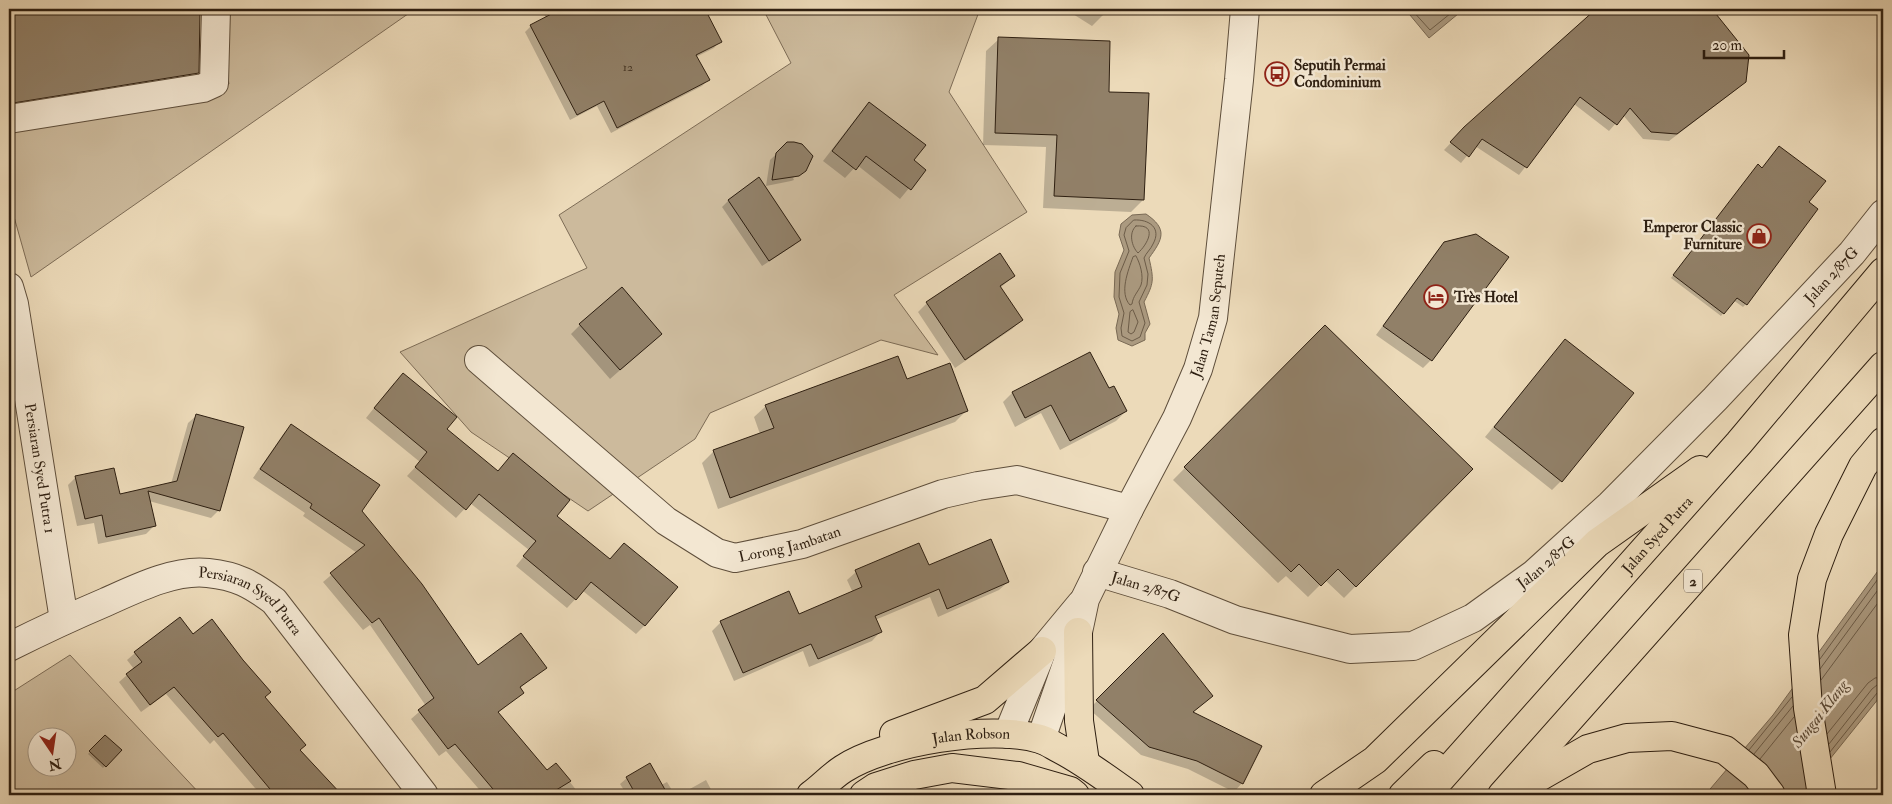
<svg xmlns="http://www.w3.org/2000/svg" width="1892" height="804" viewBox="0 0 1892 804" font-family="'IM FELL Double Pica',serif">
<rect width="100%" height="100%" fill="#ecdab9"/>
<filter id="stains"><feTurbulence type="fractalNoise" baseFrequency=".004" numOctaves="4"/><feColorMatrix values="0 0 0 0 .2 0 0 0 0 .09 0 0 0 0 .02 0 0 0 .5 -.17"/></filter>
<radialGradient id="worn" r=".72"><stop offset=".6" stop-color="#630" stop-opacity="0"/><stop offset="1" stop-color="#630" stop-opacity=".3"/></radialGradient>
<path fill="#ccba9c" stroke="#7d6c56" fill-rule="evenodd" d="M217 9H415L31 277 9 199V118L21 126 229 84Z
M763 9H980L949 92 1027 212 894 295 938 355 881 340 710 413 695 439 588 511 471 432 400 352 587 268 559 215 791 63Z
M70 655 201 795H9V694ZM38 736H68V766H38Z"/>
<path fill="#ab9a80" stroke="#796954" d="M1405 9H1464L1429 38Z
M1146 214C1168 229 1163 239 1149 258 1154 280 1154 283 1144 302L1150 324 1145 333V340L1132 346 1118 340 1116 328 1119 314 1114 297 1115 272 1124 250 1119 235 1121 224 1132 215Z
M1883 564V693L1801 795H1705L1773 715Z"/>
<path fill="#0003" d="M39 9H199L197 72 185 84 9 113V13Z
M541 9H703L720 41 714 48 696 57 708 80 702 86 611 133 597 106 570 120 525 32 531 26 546 18Z
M1065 9H1094L1103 15V12L1099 9H1108L1104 14 1092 26Z
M1598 9H1710L1747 56 1737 89 1669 141 1643 139 1623 115 1609 131 1574 104 1519 175 1475 146 1461 163 1444 150 1465 128Z
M999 39 1107 93 1143 200 1131 212 1043 208 1046 147 983 145 986 51Z
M870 104 912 160 924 170 900 199 857 165 845 178 823 161 860 113Z
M787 144 802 172 793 178 794 180 791 181 766 186 770 160Z
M1755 169H1762L1817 210 1746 304 1743 307 1733 300 1721 316 1671 278Z
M728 201 799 240 793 246 762 266 722 207Z
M1445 243 1507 257 1431 360 1423 368 1376 335 1437 251Z
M1014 276 1000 288 1022 320 1012 329 955 368 918 312 927 303Z
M580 325 651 343 610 379 571 334Z
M1325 326 1471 469 1344 598 1325 580 1308 597 1286 576 1278 583 1173 480Z
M1565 340 1561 481 1552 490 1485 437Z
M1089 353 1109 390 1126 411 1116 421 1060 450 1041 413 1015 427 1003 402 1012 393Z
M906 381 966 411 955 422 718 509 702 463 713 452 760 434 754 417 766 406Z
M394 383 445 429 497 472 556 516 645 625 636 634 583 591 567 608 516 566 529 550 470 503 456 518 407 476 420 462 366 418Z
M197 415 219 510 211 518 149 501 154 526 146 534 98 544 94 523 77 526 68 485 76 477 119 495 171 484 188 423Z
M291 425 360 511 478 667H545L519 689 522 693 498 713 547 772 556 764 580 795H484L446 751 439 756 411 719 426 706 370 625 363 630 323 582 357 553 303 516 305 513 253 478 284 433Z
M928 567 1008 582 999 590 938 617 930 597 875 620 880 632 872 641 809 667 803 651 734 681 712 631 721 622 798 616 853 593 847 580 856 572Z
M192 635 264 697 299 750 337 792 334 795H261L214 740 210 744 166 694 141 712 119 682 134 669 127 660 135 653Z
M1163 635 1192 713 1242 783 1234 792 1188 769 1141 755 1089 709Z
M105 736 120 750 103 768 88 754Z
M627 778 661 785 667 782 675 795H627L620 784Z
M706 780 714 795H679Z"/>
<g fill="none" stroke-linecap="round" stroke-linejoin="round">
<path stroke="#6c5c48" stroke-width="1" d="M1411 9 1430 30 1456 9
M1134 220C1149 219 1162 228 1153 244 1151 249 1146 253 1144 258L1148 274 1147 285 1139 302 1145 323 1140 337 1132 341 1122 336 1121 328 1124 313 1119 297 1120 273 1129 251 1124 235 1126 228Z
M1136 226C1159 224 1147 245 1138 253 1132 247 1128 233 1136 226Z
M1136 256C1140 263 1144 276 1141 285 1138 292 1133 296 1132 304L1130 305C1119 293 1128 271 1133 257Z
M1133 310 1138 322 1134 332 1131 334 1128 332 1130 312Z
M1820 659 1883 572
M1820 669 1883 583
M1821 680 1883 596
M1827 734 1868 683 1875 678 1883 677
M1829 744 1872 689 1877 685H1883
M1749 750 1792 697
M1830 752 1877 693 1883 691
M1754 754 1793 706
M1760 759 1794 717"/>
</g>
<path fill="#918068" stroke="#2e1f11" d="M30 9H200L199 73 13 103 9 70V11Z
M561 9H705L722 42 696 55 710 80 617 128 604 101 577 115 530 25Z
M1596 9H1712L1749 55 1746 82 1677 134 1651 132 1630 108 1617 125 1580 97 1527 168 1482 139 1469 157 1450 142 1464 127Z
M998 37 1110 41 1109 92 1149 93 1144 200 1054 196 1057 135 995 133Z
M869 102 926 145 914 160 926 170 911 190 866 156 856 170 832 151Z
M787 142H794L802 144 813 156 806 171 799 176 772 180 776 153Z
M1779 146 1826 181 1809 202 1818 209 1747 305 1737 298 1724 314 1673 275 1758 164 1762 168Z
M759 177 801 240 769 261 728 200Z
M1476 234 1509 257 1432 361 1383 326 1444 242Z
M1000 253 1015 276 1000 286 1023 320 965 360 926 302Z
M622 287 662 334 620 370 579 324Z
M1325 325 1473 469 1356 587 1338 569 1321 586 1299 564 1291 572 1184 467Z
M1565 339 1634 393 1562 482 1494 427Z
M1090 352 1109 388 1114 386 1127 411 1070 441 1051 405 1025 418 1012 392Z
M898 356 907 379 950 363 968 411 730 498 713 450 774 428 765 405Z
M403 373 457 417 447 429 498 471 513 453 570 500 557 516 610 559 624 543 678 587 645 626 591 582 576 600 523 556 536 541 479 494 466 510 415 467 427 452 374 408Z
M196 414 244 427 220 511 148 491 156 526 106 537 102 515 85 519 75 476 114 468 120 494 177 481Z
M291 424 380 485 362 511 422 584 478 665 521 633 547 668 520 687 524 693 498 712 547 770 556 763 571 781 548 795H498L455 744 448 749 418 710 434 698 379 618 372 623 330 573 365 545 310 508 312 504 260 469Z
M991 539 1009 582 947 609 939 589 875 616 882 632 818 659 811 644 743 673 720 621 789 591 799 614 862 587 855 570 919 543 929 565Z
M180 617 193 634 212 619 243 660 271 692 265 697 306 745 300 750 342 795H275L223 733 218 737 174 687 150 705 126 674 142 662 134 652Z
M1163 633 1213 696 1193 712 1262 746 1243 784 1197 761 1149 747 1096 700Z
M105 735 122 750 106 767 89 751Z
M650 763 668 795H636L626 777Z"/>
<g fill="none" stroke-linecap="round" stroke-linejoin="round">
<g stroke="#5e4e3b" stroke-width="30">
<g id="minor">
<path d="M9 119 203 88 214 83 216 9"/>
<path id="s1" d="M9 287 14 304 64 620"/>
<path id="s2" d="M479 360 666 521 717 553 735 558 802 544 943 494 978 486 1017 480 1129 509"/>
<path id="s3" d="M1097 572 1170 594 1235 620 1350 649 1413 646 1473 618 1534 574 1610 505 1715 399 1852 253 1883 214"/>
<path id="s4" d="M9 647C41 631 73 616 106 602 135 589 175 569 208 573 237 576 251 584 274 601L424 795"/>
<path d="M1008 734 1042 651 1081 604"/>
<path id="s5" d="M1041 739 1078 632 1085 599 1129 509 1177 418 1198 369 1213 318 1239 80 1245 9"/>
</g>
</g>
<g stroke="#2e1f11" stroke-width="30">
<g id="major">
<path d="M1078 632 1079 721 1085 762"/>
<path d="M894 734 985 700 1042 651"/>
<path d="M1518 789 1588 749 1627 738 1672 736 1725 750 1756 775 1771 795"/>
<path id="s6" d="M811 795C822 787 832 776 843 769 886 741 991 724 1040 739 1047 741 1054 746 1060 749 1085 762 1107 779 1130 795"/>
<path d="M864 795 876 787 914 775 952 768 1018 776 1070 791 1075 795"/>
<path d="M1324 795 1375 760 1597 543 1700 470"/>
<path d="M1403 795 1434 765"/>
<path id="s7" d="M1426 795 1739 443 1883 272"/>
<path d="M1502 795 1883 366"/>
<path d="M1822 795 1808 708 1803 635 1812 579 1829 534 1863 466 1883 442"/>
</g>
</g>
<use href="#minor" stroke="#f3e7d2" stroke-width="28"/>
<use href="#major" stroke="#ecdab9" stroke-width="28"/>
</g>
<defs>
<g id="bus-ring" transform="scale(1.25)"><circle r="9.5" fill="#f3e7d2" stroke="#8f2418" stroke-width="1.5"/><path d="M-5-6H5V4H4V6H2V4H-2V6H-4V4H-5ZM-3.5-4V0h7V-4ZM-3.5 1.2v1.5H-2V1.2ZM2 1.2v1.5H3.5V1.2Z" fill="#8f2418"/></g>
<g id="shop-ring" transform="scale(1.25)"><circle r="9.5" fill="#f3e7d2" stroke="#8f2418" stroke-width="1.5"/><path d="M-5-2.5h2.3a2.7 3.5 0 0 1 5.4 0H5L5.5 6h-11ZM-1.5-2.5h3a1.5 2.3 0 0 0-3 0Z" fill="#8f2418"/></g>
<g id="hotel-ring" transform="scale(1.25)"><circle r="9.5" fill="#f3e7d2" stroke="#8f2418" stroke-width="1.5"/><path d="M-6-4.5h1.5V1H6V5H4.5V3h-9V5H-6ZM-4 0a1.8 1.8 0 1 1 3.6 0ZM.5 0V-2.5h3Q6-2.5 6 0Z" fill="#8f2418"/></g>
</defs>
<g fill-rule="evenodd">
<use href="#bus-ring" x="1277" y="74"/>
<use href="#shop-ring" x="1759" y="236"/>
<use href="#hotel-ring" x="1436" y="297"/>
</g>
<g text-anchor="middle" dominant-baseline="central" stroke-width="5" stroke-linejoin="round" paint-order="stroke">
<g font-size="12" fill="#473727">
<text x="628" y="67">12</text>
</g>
<rect fill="#f3e7d2" stroke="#695b4b" stroke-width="1" x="1684" y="569.5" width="18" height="23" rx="4"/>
<g font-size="14" font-weight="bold" fill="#2e1f11">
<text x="1693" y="581">2</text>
</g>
<g font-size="15" font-weight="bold" fill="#2e1f11" stroke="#f3e7d2" text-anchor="start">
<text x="1294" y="65">Seputih Permai<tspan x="1294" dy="17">Condominium</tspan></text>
<text x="1742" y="227" text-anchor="end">Emperor Classic<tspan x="1742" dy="17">Furniture</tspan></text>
<text x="1454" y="297">Très Hotel</text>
</g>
<g font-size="15" fill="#2e1f11" stroke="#f3e7d2">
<text stroke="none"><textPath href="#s3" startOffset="891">Jalan 2/87G</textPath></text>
<text stroke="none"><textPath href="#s5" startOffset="458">Jalan Taman Seputeh</textPath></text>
<text stroke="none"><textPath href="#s1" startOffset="184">Persiaran Syed Putra 1</textPath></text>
<text stroke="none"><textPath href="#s7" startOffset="348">Jalan Syed Putra</textPath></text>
<text stroke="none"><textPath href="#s2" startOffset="382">Lorong Jambatan</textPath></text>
<text stroke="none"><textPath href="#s3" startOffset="486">Jalan 2/87G</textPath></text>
<text stroke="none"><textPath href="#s3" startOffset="51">Jalan 2/87G</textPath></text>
<text stroke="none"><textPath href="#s4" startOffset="266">Persiaran Syed Putra</textPath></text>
<text stroke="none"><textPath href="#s6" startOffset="175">Jalan Robson</textPath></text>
</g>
<g font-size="16" font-style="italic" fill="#5a4a38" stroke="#f3e7d2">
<text transform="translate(1820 714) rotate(-52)">Sungai Klang</text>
</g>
</g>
<rect width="1892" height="804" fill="none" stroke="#ecdab9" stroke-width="30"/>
<rect x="10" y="10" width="1872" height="784" fill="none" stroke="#2e1f11" stroke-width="2.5"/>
<rect x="15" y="15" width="1862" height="774" fill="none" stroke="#2e1f11"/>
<g transform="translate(52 752) rotate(167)"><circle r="24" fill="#f3e7d2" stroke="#a49785"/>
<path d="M0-4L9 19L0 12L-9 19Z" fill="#8f2418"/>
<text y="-8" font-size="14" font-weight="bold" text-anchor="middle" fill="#2e1f11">N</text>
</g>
<path d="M1704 50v8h80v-8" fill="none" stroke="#2e1f11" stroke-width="2.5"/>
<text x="1712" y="50" font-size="15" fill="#2e1f11" stroke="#f3e7d2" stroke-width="4" paint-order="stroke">20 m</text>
<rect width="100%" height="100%" filter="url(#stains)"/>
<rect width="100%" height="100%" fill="url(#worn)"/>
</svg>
